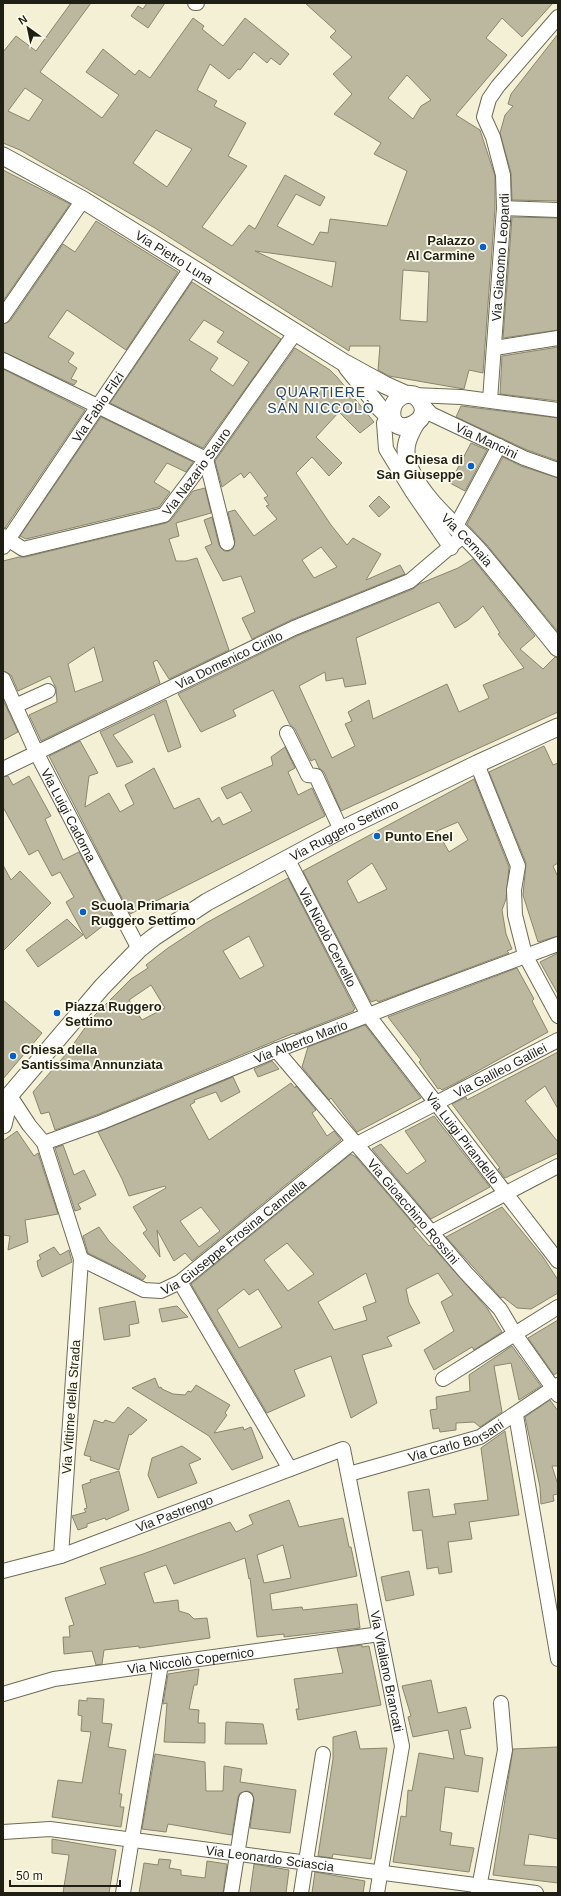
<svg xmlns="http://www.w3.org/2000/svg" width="561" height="1896" viewBox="0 0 561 1896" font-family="Arial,sans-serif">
<rect width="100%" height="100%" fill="#f4f0d6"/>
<path fill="#bcb8a0" stroke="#89866e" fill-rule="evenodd" d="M71 3H91L40 72 102 118 119 95 86 72 103 49 135 75 139 70 150 78 193 18 204 26 202 29 223 46 245 18 289 54 280 65 271 58 267 63 254 52 240 70 238 69 229 79 210 64 197 90 217 101 214 106 246 123 228 156 247 166 202 227 232 246 249 225 255 229 285 175 325 197 320 206 296 194 277 226 313 245 320 232 328 233 330 219 387 226 407 171 374 154 381 143 334 114 352 94 333 74 352 57 330 37 336 31 305 3H553L522 37 502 18 486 38 507 55 456 115 480 130 495 176V208L483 373 469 370 464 389 389 376 378 370 380 346H350L349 351 155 228 20 150 3 143V52L16 36 36 51ZM407 75 431 100 421 106 413 119 388 98ZM25 88 43 100 29 121 8 111ZM156 130 192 149 167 187 133 163ZM255 251 336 262 332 287ZM403 270 429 272 427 322 400 320Z
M147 3H165L148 28 131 16 138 6 143 9Z
M558 34V201L512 200 511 173 500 133 505 115 513 106 508 104 511 94Z
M3 170 70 204 3 301Z
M512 217 558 218V330L503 338Z
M96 221 178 272 126 350 67 310 48 337 74 353 68 362 77 368 71 379 77 381 74 385 3 352V324L10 321 63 244 75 252Z
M192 282 281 339 203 448 110 403ZM204 320 224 332 217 342 249 362 233 386 210 370 218 358 189 340Z
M558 347V401L500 394 502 356Z
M295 348 330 370 337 377 374 422 360 433 339 412 316 437 342 463 329 476 312 457 296 473 331 525 347 545 353 538 381 554 366 580 400 565 405 574 291 620 252 639 242 618 255 612 241 576 223 581 205 547 212 544 204 520 212 517 219 545 224 551H229L233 549 235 541 228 512 235 510 254 536 277 519 266 506 269 505 264 498 268 496 250 472 244 478 241 473 222 487 215 461ZM321 547 337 567 314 578 302 560Z
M3 369 85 410 5 528H3Z
M461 406 558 418V461L527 450 456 417Z
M101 417 193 462 186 472 167 463 154 482 170 492 159 507 26 539 20 536Z
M471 443 487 450 465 491 450 483Z
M503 457 521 466 558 478V632L487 545 467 524Z
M205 488 211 513 176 523 179 536 169 539 176 561H186L197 558 229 650 169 679 157 660 153 662 160 683 41 741 29 715 57 702 56 688 50 676 18 691 11 675 3 671V561L19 557H25L166 523 171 520 193 491ZM94 647 103 681 75 692 68 664Z
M379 496 390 507 379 517 369 506Z
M473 559 535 636 520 649 543 669 555 657 558 658V712L341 811 324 772 319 768 315 759 311 761 295 729 290 725 273 690 233 710 236 716 201 732 178 694 297 636 413 589 419 584 458 568ZM439 602 455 628 468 620 483 606 500 633 498 634 524 668 483 685 489 698 459 712 447 684 373 719 369 700 348 712 352 721 345 724 355 746 332 758 299 686 325 672 326 681 343 678 345 687 366 684 356 638Z
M3 700 18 732 3 740Z
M166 700 181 747 168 752 154 714 113 735 133 762 117 767 100 732Z
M80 741 98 773 89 776 85 807 109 793 120 812 134 804 125 785 154 768 174 809 199 798 212 822 219 817 223 825 252 811 241 792 227 799 221 788 273 765 271 757 285 747 295 768 288 772 298 795 312 788 325 816 130 914 49 756Z
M544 746 553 765 558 763V863L553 866 558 877V936L538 942 523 895 526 863 489 772Z
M8 776 13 785 29 776 51 816 45 819 63 860 79 852 113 918 86 939 66 902 74 897 60 872 52 876 38 850 29 855 3 807V777Z
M474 779 509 867 506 899 502 910 506 934 512 949 507 951 509 953 378 1002 377 1000 371 1002 303 871ZM458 822 468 840 449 852 437 831ZM372 863 387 889 358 903 347 881Z
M3 865 11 880 20 871 51 903 3 951Z
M288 878 355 1009 353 1010 354 1011 295 1034 294 1033 99 1114 55 1130 49 1112 41 1114 33 1092 67 1053 92 1018 131 979 148 968 146 965 168 948 206 923ZM249 936 264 966 240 979 223 951ZM151 985 165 1008 142 1020 129 1000Z
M67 919 83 935 38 967 26 950Z
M558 953V994L540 962Z
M517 968 534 999 532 1001 548 1032 458 1082 442 1090 440 1088 438 1089 419 1062 421 1060 388 1017Z
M3 1000 42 1033 3 1079Z
M365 1025 421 1098 357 1132 331 1098 329 1100 302 1067 308 1047Z
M558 1052V1109L545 1086 525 1101 558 1142V1153L505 1178 498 1169 500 1168 452 1104 466 1097 467 1100Z
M272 1061 279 1069 258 1077 254 1069Z
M233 1077 240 1092 221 1102 216 1092 194 1100 195 1102 190 1105 209 1140 291 1083 295 1088 296 1086 316 1110 312 1113 327 1136 334 1131 341 1140 192 1261 185 1253 174 1261 157 1230 160 1257 143 1233 147 1230 133 1207 166 1188 165 1186 129 1196 122 1179 98 1132ZM201 1207 220 1231 199 1247 180 1221Z
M434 1116 490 1187 431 1219 372 1149 381 1144 407 1174 426 1161 405 1131Z
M17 1131 34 1156 38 1153 58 1214 25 1220 28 1242 8 1250 10 1236 3 1235V1141Z
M63 1145 74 1175 84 1170 96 1195 78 1204 81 1209 75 1211 55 1148Z
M351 1154 356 1157 416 1227 413 1228 429 1246 431 1245 487 1308 502 1332 474 1350 472 1347 434 1370 424 1350 454 1331 441 1302 453 1295 438 1273 406 1289 409 1303 420 1323 387 1337 392 1346 362 1355 377 1403 351 1418 331 1356 294 1370 305 1396 267 1413 191 1284ZM287 1243 314 1274 288 1291 264 1260ZM366 1273 376 1302 363 1307 367 1320 334 1330 318 1302ZM244 1289 249 1295 258 1289 282 1327 239 1348 217 1310Z
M502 1207 543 1257 558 1280V1293L531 1309 517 1308 503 1297 501 1298 446 1237Z
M99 1227 109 1241 146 1276 143 1280 88 1253 83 1236Z
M54 1247 60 1255 69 1250 72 1262 42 1277 38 1267 37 1261 41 1259 39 1255Z
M135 1301 139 1323 129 1325 130 1336 104 1340 99 1308Z
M177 1306 188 1317 162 1322 159 1309Z
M558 1320V1372L554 1375 528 1338Z
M512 1346 541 1386 519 1400 511 1363 494 1366 502 1412 480 1427 474 1422 456 1423V1430L440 1432 439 1428 433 1429 430 1410 437 1409 436 1397 470 1391 469 1375Z
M155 1378 159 1388 161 1387 162 1389 173 1394 185 1395 188 1391 191 1392 196 1385 230 1405 225 1413 227 1415 214 1433 243 1427 244 1430 251 1427 263 1458 232 1470 209 1436 132 1388Z
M550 1400 558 1411V1466H552L558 1485V1494L553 1495 554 1501 541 1504 540 1487 525 1417Z
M128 1407 147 1420 131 1435 129 1434 119 1470 90 1460 91 1457 84 1455 94 1420 103 1423 105 1420 114 1423Z
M505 1431 519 1515 469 1522 472 1539 448 1542 452 1572 439 1574 438 1567 427 1569 422 1530 413 1531 408 1492 429 1489 433 1517 456 1514 454 1504 488 1500 481 1448Z
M182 1446 201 1459 189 1464 197 1483 158 1498 148 1475 152 1458Z
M119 1471 129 1510 106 1520 105 1518 87 1524V1527L78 1530 72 1516 86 1512 84 1509 87 1508 82 1485 91 1482 90 1480Z
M289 1500 299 1527 343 1518 349 1547H351L357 1576 270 1594 272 1610 302 1607 303 1610 357 1604 360 1628 284 1637V1634L257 1637 250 1578 249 1579 245 1558 174 1584 166 1565 144 1573 154 1603 178 1600 179 1611 189 1614 194 1619 207 1618 210 1638 139 1648V1646L104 1650 102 1664 96 1665 92 1651 64 1654 63 1637H70L69 1626 74 1625 65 1598 106 1584 100 1568 143 1554 230 1522 236 1532 253 1524 249 1515ZM283 1545 291 1578 264 1583 257 1555Z
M409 1571 414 1595 386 1601 381 1577Z
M362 1645V1647L369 1646 381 1705 298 1720 296 1709H299L294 1679 343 1673 337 1648Z
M199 1669 197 1685H194L189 1709 199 1710 198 1723H205V1743L164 1742 167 1703 163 1704 168 1674Z
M431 1680 438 1713 466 1707 471 1728 460 1730 465 1755 483 1758 478 1792 445 1787 440 1831 452 1833 450 1845 474 1848 469 1872 393 1862 401 1816 406 1817 408 1790 412 1791 419 1753 454 1759 448 1730 413 1737 408 1717 411 1716 402 1686Z
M87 1698 104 1699 102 1723 112 1724 108 1747 126 1750 119 1794H122L120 1807H124L121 1827 52 1817 58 1780 82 1783 91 1732 81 1731 82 1716 78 1715 79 1700 87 1701Z
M226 1722 263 1724 267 1744H225Z
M356 1731 360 1749 387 1748 371 1859 333 1854 332 1858 318 1856 333 1759V1737Z
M558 1747V1839L529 1834 524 1865 558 1867V1883L493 1875 513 1749Z
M155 1754 205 1762 206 1791H223L224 1766 242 1769 240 1782 296 1790 290 1833 250 1828 254 1800 252 1793 247 1791 240 1793 238 1797 232 1835 168 1824 166 1832 142 1829Z
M52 1839 116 1850 109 1893H63L69 1855 52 1853Z
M159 1859 171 1860 169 1868 181 1870V1875L205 1878 207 1861 227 1864 223 1893H139L144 1863 158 1865Z
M254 1864 289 1870 286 1893H250Z
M315 1872 365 1881 363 1893H312Z"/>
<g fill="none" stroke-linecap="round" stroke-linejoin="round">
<g stroke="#6e6b54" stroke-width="16">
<g id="minor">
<path d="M195 3H197"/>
<path d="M504 208 558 210"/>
<path d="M3 316 83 200"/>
<path d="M495 348 558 338"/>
<path d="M3 360 206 459 227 543"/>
<path d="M414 395 461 397 558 410"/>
<path id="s1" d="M490 400 504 208 503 175 493 137 484 117 489 99 498 86 558 17"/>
<path id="s2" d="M420 402 431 414 524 458 558 470"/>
<path d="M391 407 384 423 386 449 413 493 451 548"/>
<path d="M456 526 499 446"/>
<path id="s3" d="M3 536 23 549 164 515 206 459 295 333"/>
<path id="s4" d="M3 547 192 267"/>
<path id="s5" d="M3 679 36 752 139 949"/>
<path d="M15 706 48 691"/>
<path d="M287 733 308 775 316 776 341 830"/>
<path d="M477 764 518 866 514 890 515 915 525 955 558 1016"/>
<path id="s6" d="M3 769 294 628 410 581 464 535"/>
<path id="s7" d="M287 858 368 1015 558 1261"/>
<path id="s8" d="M276 1050 466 1273 500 1309 515 1334 558 1395"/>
<path d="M10 1096 29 1125 44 1143 81 1259 61 1556"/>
<path id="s9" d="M44 1143 102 1122 267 1054 423 994 558 944"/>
<path id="s10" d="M357 1144 558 1040"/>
<path d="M432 1232 558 1166"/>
<path id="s11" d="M81 1259 144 1290 161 1291 180 1282 354 1141"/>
<path d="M180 1282 290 1469"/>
<path d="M443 1379 558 1307"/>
<path d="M516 1415 558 1659"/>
<path id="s12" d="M349 1474 480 1437 558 1385"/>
<path id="s13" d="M3 1571 61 1556 343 1449 402 1746 377 1893"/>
<path id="s14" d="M3 1694 54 1679 380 1634"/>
<path id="s15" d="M3 1832 50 1829 536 1893"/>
<path d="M123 1893 161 1664"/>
<path d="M231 1893 246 1799"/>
<path d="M301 1893 323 1754"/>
<path d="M478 1893 505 1750 501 1703"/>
</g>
</g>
<g stroke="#6e6b54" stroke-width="19">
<g id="tertiary">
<path id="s16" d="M3 156 83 200 343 362 385 385 405 394 414 395C445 419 388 444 392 410 393 402 398 398 405 394"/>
<path d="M347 367 379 407 396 424"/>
<path id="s17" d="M416 423C406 440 402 451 411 471 425 502 457 526 479 551 506 583 532 616 558 648"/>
<path id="s18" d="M3 1103 102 987 139 949 154 937 207 902 341 830 477 764 558 727"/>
<path d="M3 1125 10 1096"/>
</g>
</g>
<use href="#minor" stroke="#fff" stroke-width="14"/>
<use href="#tertiary" stroke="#fff" stroke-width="17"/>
</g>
<g fill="#0660c9" stroke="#fffded" stroke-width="1.5">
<circle cx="483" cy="247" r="4"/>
<circle cx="471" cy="466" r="4"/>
<circle cx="377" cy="836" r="4"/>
<circle cx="83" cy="912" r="4"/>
<circle cx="57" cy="1013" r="4"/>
<circle cx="13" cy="1056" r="4"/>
</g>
<g text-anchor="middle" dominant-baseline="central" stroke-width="3.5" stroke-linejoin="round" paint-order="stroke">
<g font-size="13" font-weight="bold" fill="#201f16" stroke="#fffded" text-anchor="start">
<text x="475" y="240" text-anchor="end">Palazzo<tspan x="475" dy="15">Al Carmine</tspan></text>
<text x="463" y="459" text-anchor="end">Chiesa di<tspan x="463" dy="15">San Giuseppe</tspan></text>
<text x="385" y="836">Punto Enel</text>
<text x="91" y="905">Scuola Primaria<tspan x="91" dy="15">Ruggero Settimo</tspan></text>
<text x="65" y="1006">Piazza Ruggero<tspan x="65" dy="15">Settimo</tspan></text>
<text x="21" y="1049">Chiesa della<tspan x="21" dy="15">Santissima Annunziata</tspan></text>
</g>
<g font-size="13" fill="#201f16" stroke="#fffded">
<text stroke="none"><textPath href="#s16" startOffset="199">Via Pietro Luna</textPath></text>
<text stroke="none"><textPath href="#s1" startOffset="143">Via Giacomo Leopardi</textPath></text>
<text stroke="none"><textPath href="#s4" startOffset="169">Via Fabio Filzi</textPath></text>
<text stroke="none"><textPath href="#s2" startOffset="78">Via Mancini</textPath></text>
<text stroke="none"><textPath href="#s3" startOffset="223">Via Nazario Sauro</textPath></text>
<text stroke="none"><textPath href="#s17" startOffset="140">Via Cernaia</textPath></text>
<text stroke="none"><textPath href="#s6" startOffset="251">Via Domenico Cirillo</textPath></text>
<text stroke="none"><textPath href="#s5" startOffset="151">Via Luigi Cadorna</textPath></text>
<text stroke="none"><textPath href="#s18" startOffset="443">Via Ruggero Settimo</textPath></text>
<text stroke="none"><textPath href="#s7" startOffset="89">Via Nicolò Cervello</textPath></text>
<text stroke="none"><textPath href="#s9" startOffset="276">Via Alberto Mario</textPath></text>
<text stroke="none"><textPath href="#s10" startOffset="161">Via Galileo Galilei</textPath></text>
<text stroke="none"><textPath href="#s7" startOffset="332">Via Luigi Pirandello</textPath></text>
<text stroke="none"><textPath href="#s8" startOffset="212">Via Gioacchino Rossini</textPath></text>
<text stroke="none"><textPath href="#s11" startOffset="178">Via Giuseppe Frosina Cannella</textPath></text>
<text transform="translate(71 1407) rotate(-86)">Via Vittime della Strada</text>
<text stroke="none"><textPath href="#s12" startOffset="112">Via Carlo Borsani</textPath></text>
<text stroke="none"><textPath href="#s13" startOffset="181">Via Pastrengo</textPath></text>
<text stroke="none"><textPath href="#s14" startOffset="191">Via Niccolò Copernico</textPath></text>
<text stroke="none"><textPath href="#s13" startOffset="588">Via Vitaliano Brancati</textPath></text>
<text stroke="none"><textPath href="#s15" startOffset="269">Via Leonardo Sciascia</textPath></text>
</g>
<g font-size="14" letter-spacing="1" fill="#1e4479" stroke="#fffded">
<text x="321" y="392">QUARTIERE<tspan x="321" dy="16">SAN NICCOLÒ</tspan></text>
</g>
</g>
<rect width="561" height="1896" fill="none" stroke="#201f16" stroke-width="8"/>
<g transform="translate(28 28) rotate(327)" stroke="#fffded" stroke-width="3" paint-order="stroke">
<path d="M0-3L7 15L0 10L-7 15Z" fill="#201f16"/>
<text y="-6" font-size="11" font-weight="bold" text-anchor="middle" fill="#201f16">N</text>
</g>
<path d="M10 1880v6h110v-6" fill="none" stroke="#201f16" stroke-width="2"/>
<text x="16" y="1880" font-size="12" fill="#201f16" stroke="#fffded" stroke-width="3" paint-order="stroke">50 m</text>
</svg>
